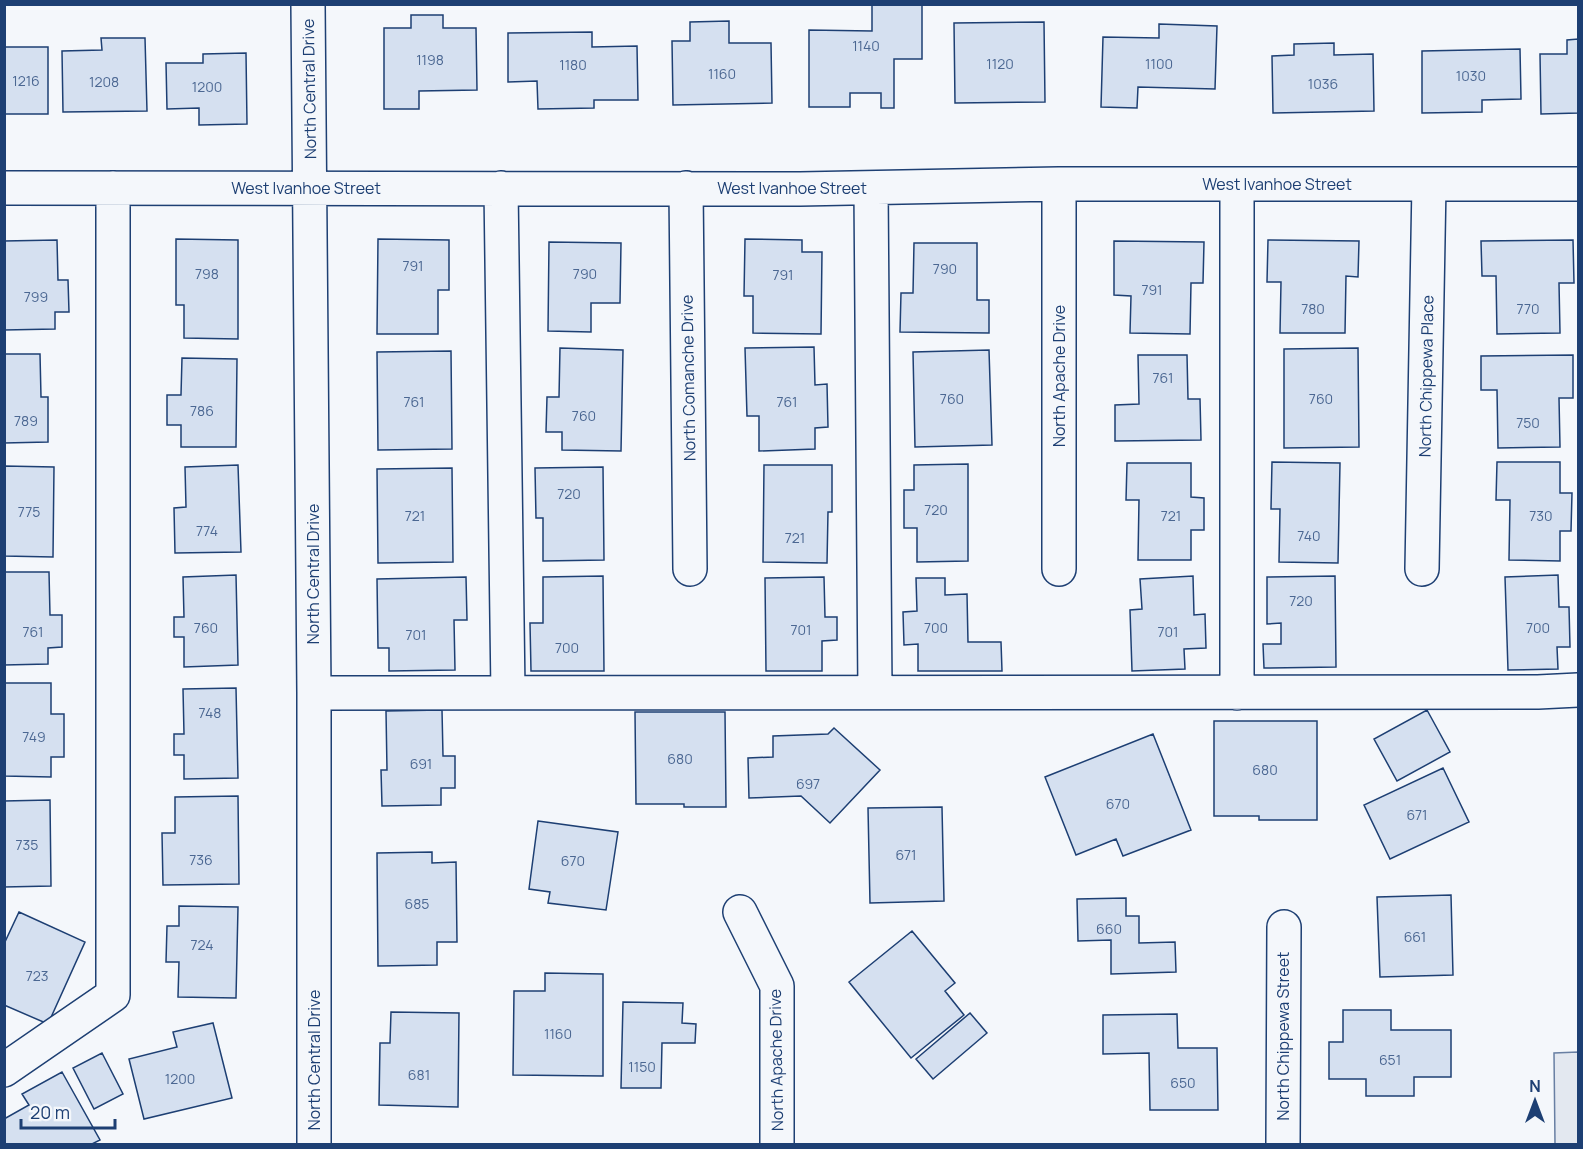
<svg xmlns="http://www.w3.org/2000/svg" width="1583" height="1149" viewBox="0 0 1583 1149" font-family="Manrope,sans-serif">
<rect width="100%" height="100%" fill="#f4f7fb"/>
<path fill="#e3e8f0" stroke="#687fa3" stroke-width="1.5" d="M1578 1052V1144H1555L1554 1053Z"/>
<path fill="#d5e0f0" stroke="#1d3f73" stroke-width="1.5" d="M872 4H922V59H894V108H881V93H850V107H809V30L872 31Z
M411 15H443V28H476L477 90 419 91V109H384V28H411Z
M729 21V43H771L772 103 673 105 672 41H690V22Z
M1044 22 1045 102 955 103 954 23Z
M1159 24 1217 26 1215 89 1138 87 1137 108 1101 107 1103 37 1159 38Z
M592 32V47L637 46 638 100H594V108L538 109 537 81 508 82V33Z
M101 38H145L147 111 63 112 62 51 102 50Z
M1578 39V113L1541 114 1540 54H1567V40Z
M1334 43V55L1373 54 1374 111 1273 113 1272 56 1294 55V44Z
M4 47H48V114H4Z
M1520 49 1521 99 1482 100V112L1422 113V51Z
M246 53 247 124 199 125V108L167 109 166 63H203V54Z
M176 239 238 240V339L184 338V305H176Z
M378 239 449 240V290H438V334H377Z
M745 239 802 240V252H822L821 334 753 333V296H744Z
M57 240 58 280H68L69 312H55V329L4 330V241Z
M1268 240 1359 241 1358 277 1346 276 1345 333H1280L1281 282H1267Z
M1573 240 1574 283H1559L1560 333 1497 334 1496 276H1482L1481 241Z
M1114 241 1204 242 1203 283H1191L1190 334 1130 333 1131 296 1114 295Z
M549 242 621 243 620 303H591V332L548 331Z
M914 243H977V300H989V333L900 332 901 293H913Z
M814 347 815 385 827 384 828 427 815 428V449L759 451V416H747L745 348Z
M560 348 623 350 621 451 562 450V432H546L547 397H559Z
M1358 348 1359 447 1284 448V349Z
M989 350 992 445 915 447 913 352Z
M451 351 452 449 378 450 377 352Z
M4 354H40L41 397H48V442L4 443Z
M1138 355H1187L1188 399H1200L1201 440 1115 441V405L1139 404Z
M1573 355V398H1559L1560 447 1498 448 1497 390H1481V356Z
M182 358 237 359 236 447H181V425H167V395H181Z
M1272 462 1340 463 1338 563 1279 562 1280 509H1271Z
M1497 462H1560V493H1572L1571 531H1560V561L1509 560 1510 500H1496Z
M1127 463H1191V497L1204 498V530H1191V560H1138L1139 500H1126Z
M968 464V561L917 562V528H904V490H914V465Z
M238 465 241 552 175 553 174 508 186 507 185 467Z
M764 465H832V512H828L827 563 763 562Z
M4 466 54 467 53 557 4 556Z
M603 467 604 560 543 561V518H536L535 468Z
M452 468 453 562 378 563 377 469Z
M4 572H49L50 615H62V647L48 648V664L4 665Z
M236 575 238 665 184 667V637H174V617H184L183 577Z
M1558 575 1559 607H1569L1570 647H1557L1558 669 1508 670 1505 577Z
M603 576 604 671H531L530 623H543V577Z
M1193 576 1194 615 1205 614 1206 648 1184 649 1185 669 1132 671 1130 610 1142 609 1140 579Z
M1335 576 1336 667 1264 668 1263 644H1281V623L1267 624V577Z
M466 577 467 620H454L455 670 389 671V648H378L377 579Z
M824 577 825 617H837V640L822 641V671H766L765 578Z
M916 578H945V595L967 594 968 642H1001L1002 671H918V644L904 645 903 612 917 611Z
M4 683H51V714H64V757H51V777L4 776Z
M236 688 238 778 184 779V755H174V734H184L183 689Z
M442 710 443 756H455V788H441V805L382 806 381 770H387L386 711Z
M1427 710 1450 752 1397 781 1374 739Z
M635 712H725L726 807H684V804H636Z
M1214 721H1317V820H1259V816H1214Z
M834 728 880 770 830 823 801 796 749 798 748 758 773 757V736L828 734Z
M1153 734 1191 830 1123 856 1116 839 1076 855 1045 777Z
M1443 768 1469 822 1390 859 1364 805Z
M238 796 239 884 163 885 162 833H175V797Z
M50 800 51 886 4 887V801Z
M942 807 944 901 870 903 868 808Z
M538 821 618 832 606 910 548 903 550 892 529 889Z
M432 852V863L456 862 457 942H437V965L378 966 377 853Z
M1451 895 1453 975 1380 977 1377 897Z
M1126 898V916H1139V943L1175 942 1176 972 1111 974V940L1078 941 1077 899Z
M179 906 238 907 236 998 178 997 179 962H166L167 926H179Z
M19 912 85 942 48 1024 4 1005V944Z
M912 931 955 983 945 991 964 1015 911 1058 849 982Z
M545 973 603 974V1076L513 1075 514 991H545Z
M623 1002 683 1003 682 1023 696 1024 695 1043H662L661 1088H621Z
M1343 1010H1391V1030H1451V1077H1414V1096H1366V1079H1329V1042H1343Z
M391 1012 459 1013 458 1107 379 1105 380 1043H390Z
M970 1013 987 1033 933 1079 916 1059Z
M1177 1014 1178 1048H1217L1218 1110H1150L1149 1053 1103 1054V1015Z
M213 1023 232 1098 144 1119 129 1059 177 1047 173 1032Z
M102 1053 123 1094 94 1109 73 1068Z
M62 1072 100 1140 92 1144H4V1119L29 1105 22 1094Z"/>
<g fill="none" stroke-linecap="round" stroke-linejoin="round">
<g stroke="#1d3f73" stroke-width="36">
<path id="minor" d="M308 4 314 693V1144
M1059 184V569
M1237 184V693
M4 188 800 189 1059 184H1578
M501 188 508 692
M686 188 690 569
M871 188 875 692
M1422 569 1429 184
M314 693 1538 692 1578 690
M740 912 777 986V1144
M4 1070 113 995V188
M1283 1144 1284 927"/>
</g>
<use href="#minor" stroke="#f4f7fb" stroke-width="33"/>
</g>
<g text-anchor="middle" dominant-baseline="central" stroke-width="4.5" stroke-linejoin="round" paint-order="stroke">
<g font-size="14" fill="#4b6792">
<text x="866" y="45">1140</text>
<text x="430" y="59">1198</text>
<text x="1000" y="63">1120</text>
<text x="1159" y="63">1100</text>
<text x="573" y="64">1180</text>
<text x="722" y="73">1160</text>
<text x="1471" y="75">1030</text>
<text x="26" y="80">1216</text>
<text x="104" y="81">1208</text>
<text x="1323" y="83">1036</text>
<text x="207" y="86">1200</text>
<text x="413" y="265">791</text>
<text x="945" y="268">790</text>
<text x="207" y="273">798</text>
<text x="585" y="273">790</text>
<text x="783" y="274">791</text>
<text x="1152" y="289">791</text>
<text x="36" y="296">799</text>
<text x="1313" y="308">780</text>
<text x="1528" y="308">770</text>
<text x="1163" y="377">761</text>
<text x="952" y="398">760</text>
<text x="1321" y="398">760</text>
<text x="414" y="401">761</text>
<text x="787" y="401">761</text>
<text x="202" y="410">786</text>
<text x="584" y="415">760</text>
<text x="26" y="420">789</text>
<text x="1528" y="422">750</text>
<text x="569" y="493">720</text>
<text x="936" y="509">720</text>
<text x="29" y="511">775</text>
<text x="415" y="515">721</text>
<text x="1171" y="515">721</text>
<text x="1541" y="515">730</text>
<text x="207" y="530">774</text>
<text x="1309" y="535">740</text>
<text x="795" y="537">721</text>
<text x="1301" y="600">720</text>
<text x="206" y="627">760</text>
<text x="936" y="627">700</text>
<text x="1538" y="627">700</text>
<text x="801" y="629">701</text>
<text x="33" y="631">761</text>
<text x="1168" y="631">701</text>
<text x="416" y="634">701</text>
<text x="567" y="647">700</text>
<text x="210" y="712">748</text>
<text x="34" y="736">749</text>
<text x="680" y="758">680</text>
<text x="421" y="763">691</text>
<text x="1265" y="769">680</text>
<text x="808" y="783">697</text>
<text x="1118" y="803">670</text>
<text x="1417" y="814">671</text>
<text x="27" y="844">735</text>
<text x="906" y="854">671</text>
<text x="201" y="859">736</text>
<text x="573" y="860">670</text>
<text x="417" y="903">685</text>
<text x="1109" y="928">660</text>
<text x="1415" y="936">661</text>
<text x="202" y="944">724</text>
<text x="37" y="975">723</text>
<text x="558" y="1033">1160</text>
<text x="1390" y="1059">651</text>
<text x="642" y="1066">1150</text>
<text x="419" y="1074">681</text>
<text x="180" y="1078">1200</text>
<text x="1183" y="1082">650</text>
</g>
<g font-size="16" fill="#1d3f73" stroke="#f4f7fb">
<text transform="translate(309 89) rotate(-91)">North Central Drive</text>
<text x="1277" y="184">West Ivanhoe Street</text>
<text x="306" y="188">West Ivanhoe Street</text>
<text x="792" y="188">West Ivanhoe Street</text>
<text transform="translate(1059 376) rotate(-90)">North Apache Drive</text>
<text transform="translate(1426 376) rotate(-89)">North Chippewa Place</text>
<text transform="translate(688 378) rotate(-91)">North Comanche Drive</text>
<text transform="translate(313 574) rotate(-90)">North Central Drive</text>
<text transform="translate(1283 1036) rotate(-90)">North Chippewa Street</text>
<text transform="translate(314 1060) rotate(-90)">North Central Drive</text>
<text transform="translate(776 1060) rotate(-91)">North Apache Drive</text>
</g>
</g>
<rect width="1583" height="1149" fill="none" stroke="#1d3f73" stroke-width="12"/>
<g transform="translate(1535 1101)" stroke="#f4f7fb" stroke-width="4.5" paint-order="stroke">
<path d="M0-4.5L10 22L0 15L-10 22Z" fill="#1d3f73"/>
<text y="-9" font-size="16" font-weight="bold" text-anchor="middle" fill="#1d3f73">N</text>
</g>
<path d="M21 1119v9h94v-9" fill="none" stroke="#1d3f73" stroke-width="3"/>
<text x="30" y="1119" font-size="18" fill="#1d3f73" stroke="#f4f7fb" stroke-width="4.5" paint-order="stroke">20 m</text>
</svg>
